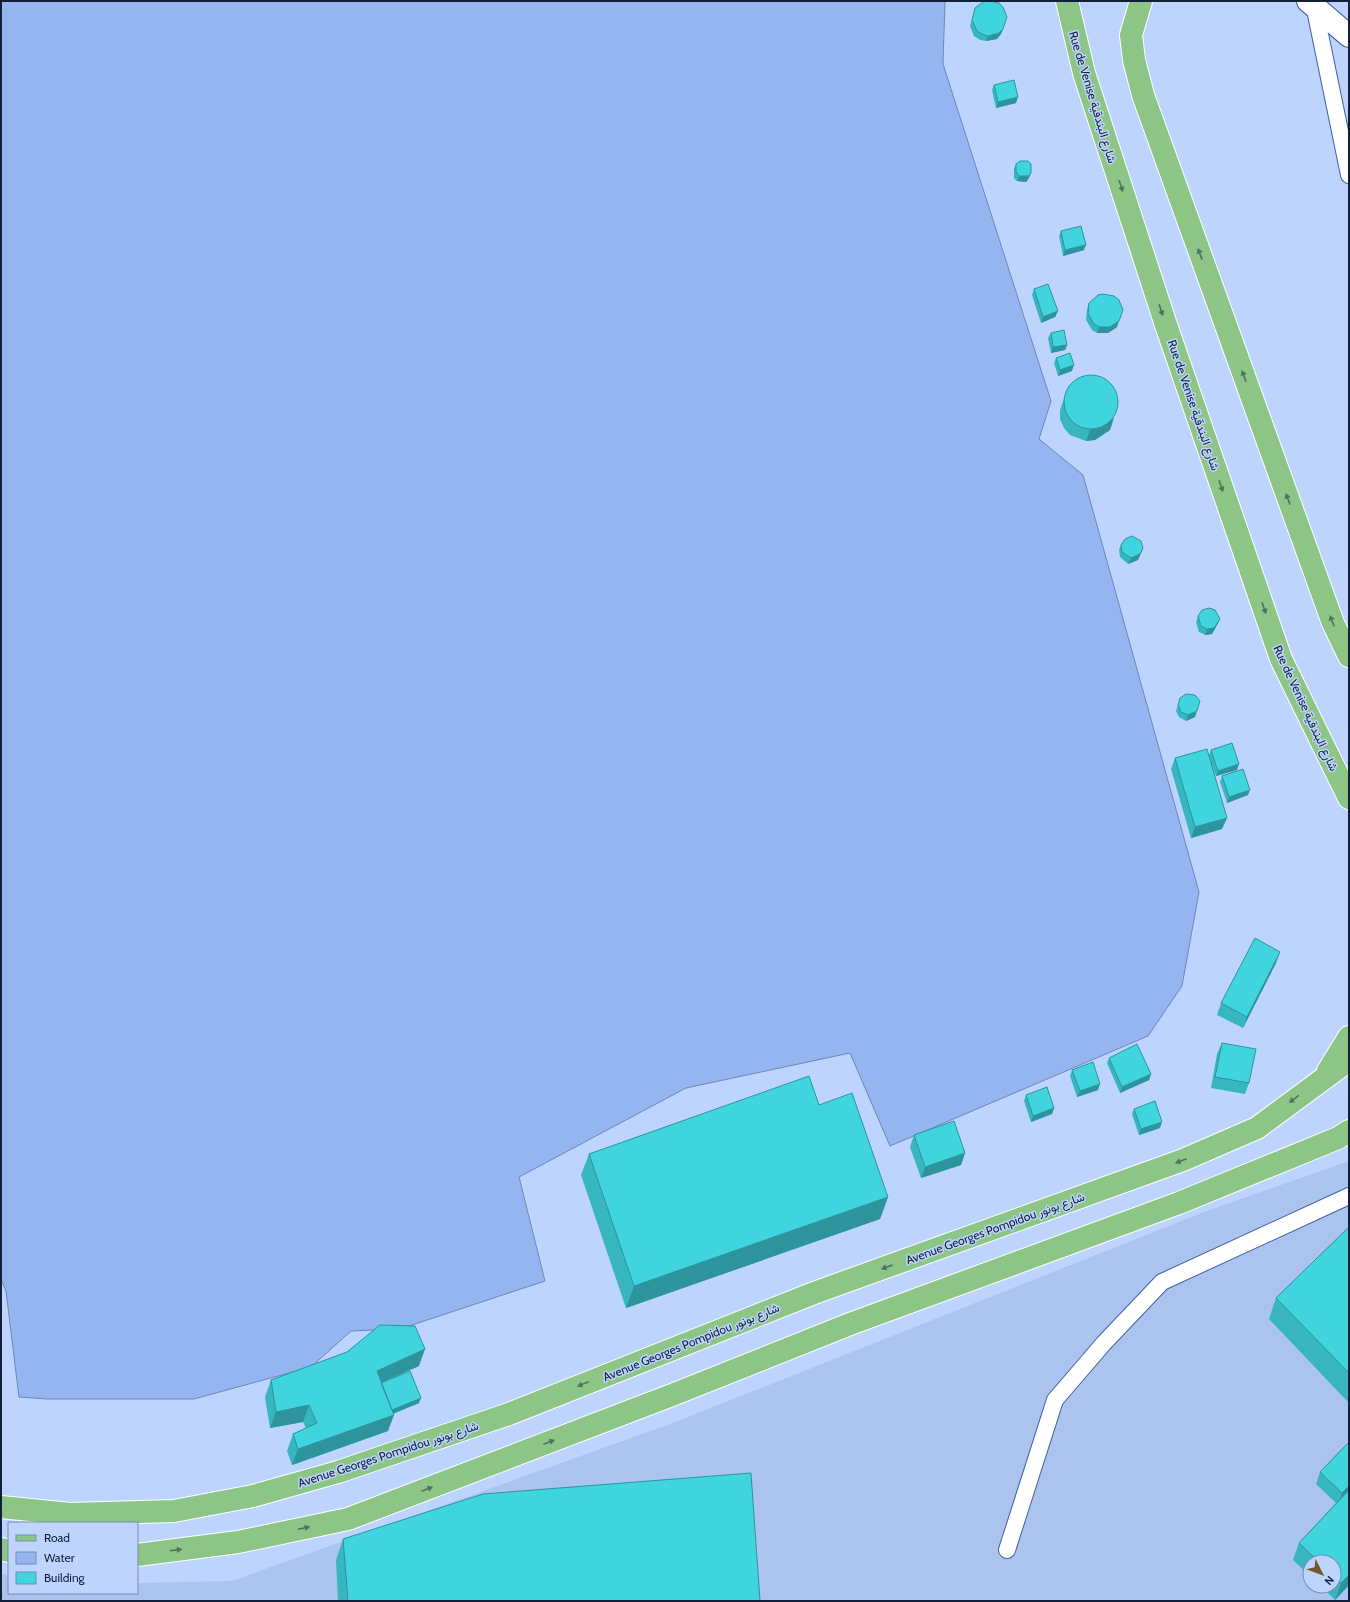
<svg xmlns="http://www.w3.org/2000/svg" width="1350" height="1602" viewBox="0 0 1350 1602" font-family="Cabin,Vazirmatn,sans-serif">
<rect width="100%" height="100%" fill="#bdd4fe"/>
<path fill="#abc3ef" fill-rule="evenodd" d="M1349 1161V1601H1V1574L9 1575V1593H137V1583L232 1581 673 1423 1204 1212ZM1310 1562H1334V1586H1310Z"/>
<path fill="#94b5ef" stroke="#6d88b8" d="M1 1H945L943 64 1051 401 1039 439 1083 475 1199 892 1182 986 1148 1036 890 1146 850 1053 686 1088 519 1177 545 1281 400 1329 351 1331 311 1367 194 1399H47L19 1397 6 1291 1 1279Z"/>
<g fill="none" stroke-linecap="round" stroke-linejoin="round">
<g stroke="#40619e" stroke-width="18">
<path id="lane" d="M1314 5 1349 175
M1007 1550 1055 1400 1104 1343 1162 1282 1349 1196"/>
</g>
<g stroke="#40619e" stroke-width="24">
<path id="street" d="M1308 1 1349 36"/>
</g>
<g stroke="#fff" stroke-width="24">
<path id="primary" d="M1067 1 1084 73 1165 322 1281 659 1349 798
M1141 1 1131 35 1134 60 1143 95 1333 623 1349 656
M1328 1071 1349 1037
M1 1507 70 1514 174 1511 253 1496 338 1472 509 1414 814 1293 1183 1160 1257 1128 1349 1060
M1 1549 9 1551
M137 1555 238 1542 348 1519 672 1395 850 1324 1179 1203 1338 1138 1349 1131"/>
</g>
<use href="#lane" stroke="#fff" stroke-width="16"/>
<use href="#street" stroke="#fff" stroke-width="22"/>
<use href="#primary" stroke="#8cc586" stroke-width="22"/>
</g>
<path fill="#37b6c0" d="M975 8 1003 29 1001 34 997 39 986 41 980 40 974 36 970 26Z
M994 85 1016 103 996 108 992 90Z
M1016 164 1029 178 1026 182 1017 181 1014 178V169Z
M1061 231 1084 250 1063 256 1059 236Z
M1034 289 1058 311 1055 317 1041 323 1032 295Z
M1089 303 1117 327 1108 333H1097L1092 330 1086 320 1087 309Z
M1051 333 1067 345 1065 350 1051 353 1048 338Z
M1056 358 1072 371 1058 376 1054 363Z
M1067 390 1110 430 1095 440 1086 441 1070 435 1064 428 1060 419V410Z
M1121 545 1143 548 1138 560 1128 564 1120 557 1119 550Z
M1198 616 1220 619 1217 625 1212 634 1205 635 1199 632 1196 622Z
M1180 698 1195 717 1186 721 1179 717 1176 711Z
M1211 750 1237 770 1216 776 1210 761 1222 829 1191 838 1171 769 1175 758 1209 755Z
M1222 776 1248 795 1227 803 1220 782Z
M1276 963 1243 1028 1217 1015 1221 1003Z
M1222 1043 1249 1083 1245 1094 1211 1088 1217 1054Z
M1109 1058 1151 1074 1149 1080 1120 1093 1107 1063Z
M1072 1070 1098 1090 1077 1097 1070 1076Z
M1026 1095 1054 1108 1052 1114 1031 1122 1024 1101Z
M819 1105 888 1197 880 1219 626 1308 581 1175 589 1154Z
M1134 1109 1160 1128 1139 1135 1132 1114Z
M914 1135 965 1153 961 1165 921 1178 910 1147Z
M1349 1227V1403L1269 1319 1276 1298Z
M419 1366 381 1383 419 1403 393 1414 388 1431 292 1465 287 1451 293 1434 306 1428 303 1422 270 1428 265 1397 271 1380Z
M1349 1442V1585L1335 1600 1321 1586H1334V1562H1310V1576L1293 1560 1299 1543 1336 1503 1316 1484 1320 1472Z
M343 1539 760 1601H338L336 1560Z"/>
<path fill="#2d949c" d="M1003 29 1001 34 997 39 986 41 988 36Z
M1018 97 1016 103 996 108 998 102Z
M1031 173 1029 178 1026 182 1017 181 1019 176Z
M1086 245 1084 250 1063 256 1065 250Z
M1058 311 1055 317 1041 323 1043 317Z
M1119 321 1117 327 1108 333H1097L1099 327Z
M1067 345 1065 350 1051 353 1053 347Z
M1074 365 1072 371 1058 376 1060 370Z
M1114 418 1110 430 1095 440 1086 441 1090 430Z
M1143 548 1138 560 1128 564 1131 558Z
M1220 619 1217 625 1212 634 1205 635 1207 629Z
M1197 711 1195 717 1186 721 1188 715Z
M1239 764 1237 770 1216 776 1218 771Z
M1250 790 1248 795 1227 803 1229 797Z
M1227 818 1222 829 1191 838 1195 827Z
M1280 952 1276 963 1243 1028 1247 1017Z
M1151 1074 1149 1080 1120 1093 1122 1087Z
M1100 1084 1098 1090 1077 1097 1080 1091Z
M1054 1108 1052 1114 1031 1122 1033 1116Z
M1162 1122 1160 1128 1139 1135 1141 1129Z
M965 1153 961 1165 921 1178 925 1167Z
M888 1197 880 1219 626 1308 634 1286Z
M425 1349 419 1366 371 1387 377 1371Z
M421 1398 419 1403 387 1416 389 1411Z
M309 1405 303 1422 270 1428 276 1412Z
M394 1415 388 1431 292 1465 298 1449Z
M1349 1486V1492L1338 1505 1342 1493Z
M1349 1575V1585L1335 1600 1341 1583Z"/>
<path fill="#40d4df" stroke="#2d949c" d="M987 1H990L999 3 1003 7 1007 17 1003 29 999 33 988 36 982 34 977 31 972 20 975 8 983 2Z
M1014 80 1018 97 998 102 994 85Z
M1020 161H1028L1031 164V173L1028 176H1019L1016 172V164Z
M1081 226 1086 245 1065 250 1061 231Z
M1048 284 1058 311 1043 317 1034 289Z
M1103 294 1114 296 1119 300 1123 310 1119 321 1110 327H1099L1094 324 1088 314 1089 303 1098 295Z
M1064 330 1067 345 1053 347 1051 333Z
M1070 353 1074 365 1060 370 1056 358Z
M1064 402a27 27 0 1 1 54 0a27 27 0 1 1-54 0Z
M1132 536 1141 541 1143 548 1140 554 1131 558 1122 552 1121 545 1125 539Z
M1209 608 1215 610 1220 619 1214 628 1207 629 1201 626 1198 616 1202 610Z
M1186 694 1195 695 1200 701 1197 711 1188 715 1181 712 1178 705 1180 698Z
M1232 743 1239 764 1218 771 1211 750Z
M1207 749 1227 818 1195 827 1175 758Z
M1243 769 1250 790 1229 797 1222 776Z
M1255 938 1280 952 1247 1017 1221 1003Z
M1222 1043 1256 1049 1249 1083 1215 1077Z
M1137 1044 1151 1074 1122 1087 1109 1058Z
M1093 1062 1100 1084 1080 1091 1072 1070Z
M809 1076 819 1105 852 1093 888 1197 634 1286 589 1154Z
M1047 1087 1054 1108 1033 1116 1026 1095Z
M1155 1101 1162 1122 1141 1129 1134 1109Z
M954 1121 965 1153 925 1167 914 1135Z
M1349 1227V1373L1276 1298Z
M380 1325 415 1326 425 1349 377 1371 394 1415 298 1449 293 1434 317 1423 309 1405 276 1412 271 1380 347 1352Z
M410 1371 421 1398 392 1410 381 1383Z
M1349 1442V1486L1342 1493 1320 1472Z
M751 1473 760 1601H348L343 1539 483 1494Z
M1349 1490V1575L1341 1583 1334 1576V1562H1319L1299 1543Z"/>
<defs><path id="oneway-solid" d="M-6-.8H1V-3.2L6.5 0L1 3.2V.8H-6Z"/></defs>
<g fill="#4e725f">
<use href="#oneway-solid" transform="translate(1121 186) rotate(72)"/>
<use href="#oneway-solid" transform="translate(1200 254) rotate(-110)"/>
<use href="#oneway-solid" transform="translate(1161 310) rotate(72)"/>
<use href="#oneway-solid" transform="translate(1244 376) rotate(-110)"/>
<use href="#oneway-solid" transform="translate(1221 486) rotate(71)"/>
<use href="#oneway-solid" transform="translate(1288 499) rotate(-110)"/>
<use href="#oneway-solid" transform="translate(1264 608) rotate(71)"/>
<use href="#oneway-solid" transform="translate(1332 621) rotate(-112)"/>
<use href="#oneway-solid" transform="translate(1294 1099) rotate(143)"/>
<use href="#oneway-solid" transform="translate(1181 1161) rotate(159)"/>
<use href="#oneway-solid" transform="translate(887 1267) rotate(160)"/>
<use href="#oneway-solid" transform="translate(583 1384) rotate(158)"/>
<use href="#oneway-solid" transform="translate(549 1442) rotate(-21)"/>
<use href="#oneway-solid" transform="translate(427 1489) rotate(-21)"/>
<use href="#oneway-solid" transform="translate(304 1528) rotate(-12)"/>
<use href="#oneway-solid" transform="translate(176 1550) rotate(-7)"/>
</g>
<g text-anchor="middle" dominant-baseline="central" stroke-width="3" stroke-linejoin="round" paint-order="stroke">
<g font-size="12" fill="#111f38" stroke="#bdd4fe">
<text transform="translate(1093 97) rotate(73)">Rue de Venise شارع البندقية</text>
<text transform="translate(1194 405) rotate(71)">Rue de Venise شارع البندقية</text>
<text transform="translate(1306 708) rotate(65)">Rue de Venise شارع البندقية</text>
<text transform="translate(995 1228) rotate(-20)">Avenue Georges Pompidou شارع بونور</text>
<text transform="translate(691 1342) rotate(-22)">Avenue Georges Pompidou شارع بونور</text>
<text transform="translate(388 1454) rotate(-18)">Avenue Georges Pompidou شارع بونور</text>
</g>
</g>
<rect width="1350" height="1602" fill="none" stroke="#111f38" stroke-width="4"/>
<rect x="8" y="1522" width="130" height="72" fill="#bdd4fe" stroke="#788caf"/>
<rect x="16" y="1535" width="20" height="6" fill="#8cc586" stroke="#788caf"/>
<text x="44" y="1542" font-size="12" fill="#111f38">Road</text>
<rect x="16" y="1552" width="20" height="12" fill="#94b5ef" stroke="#788caf"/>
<text x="44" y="1562" font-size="12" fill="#111f38">Water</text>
<rect x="16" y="1572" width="20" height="12" fill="#40d4df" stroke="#788caf"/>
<text x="44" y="1582" font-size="12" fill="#111f38">Building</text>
<g transform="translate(1322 1574) rotate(132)"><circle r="19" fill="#bdd4fe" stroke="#788caf"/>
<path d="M0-3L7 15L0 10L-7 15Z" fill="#735a2b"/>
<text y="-6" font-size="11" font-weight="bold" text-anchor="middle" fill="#111f38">N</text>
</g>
</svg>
